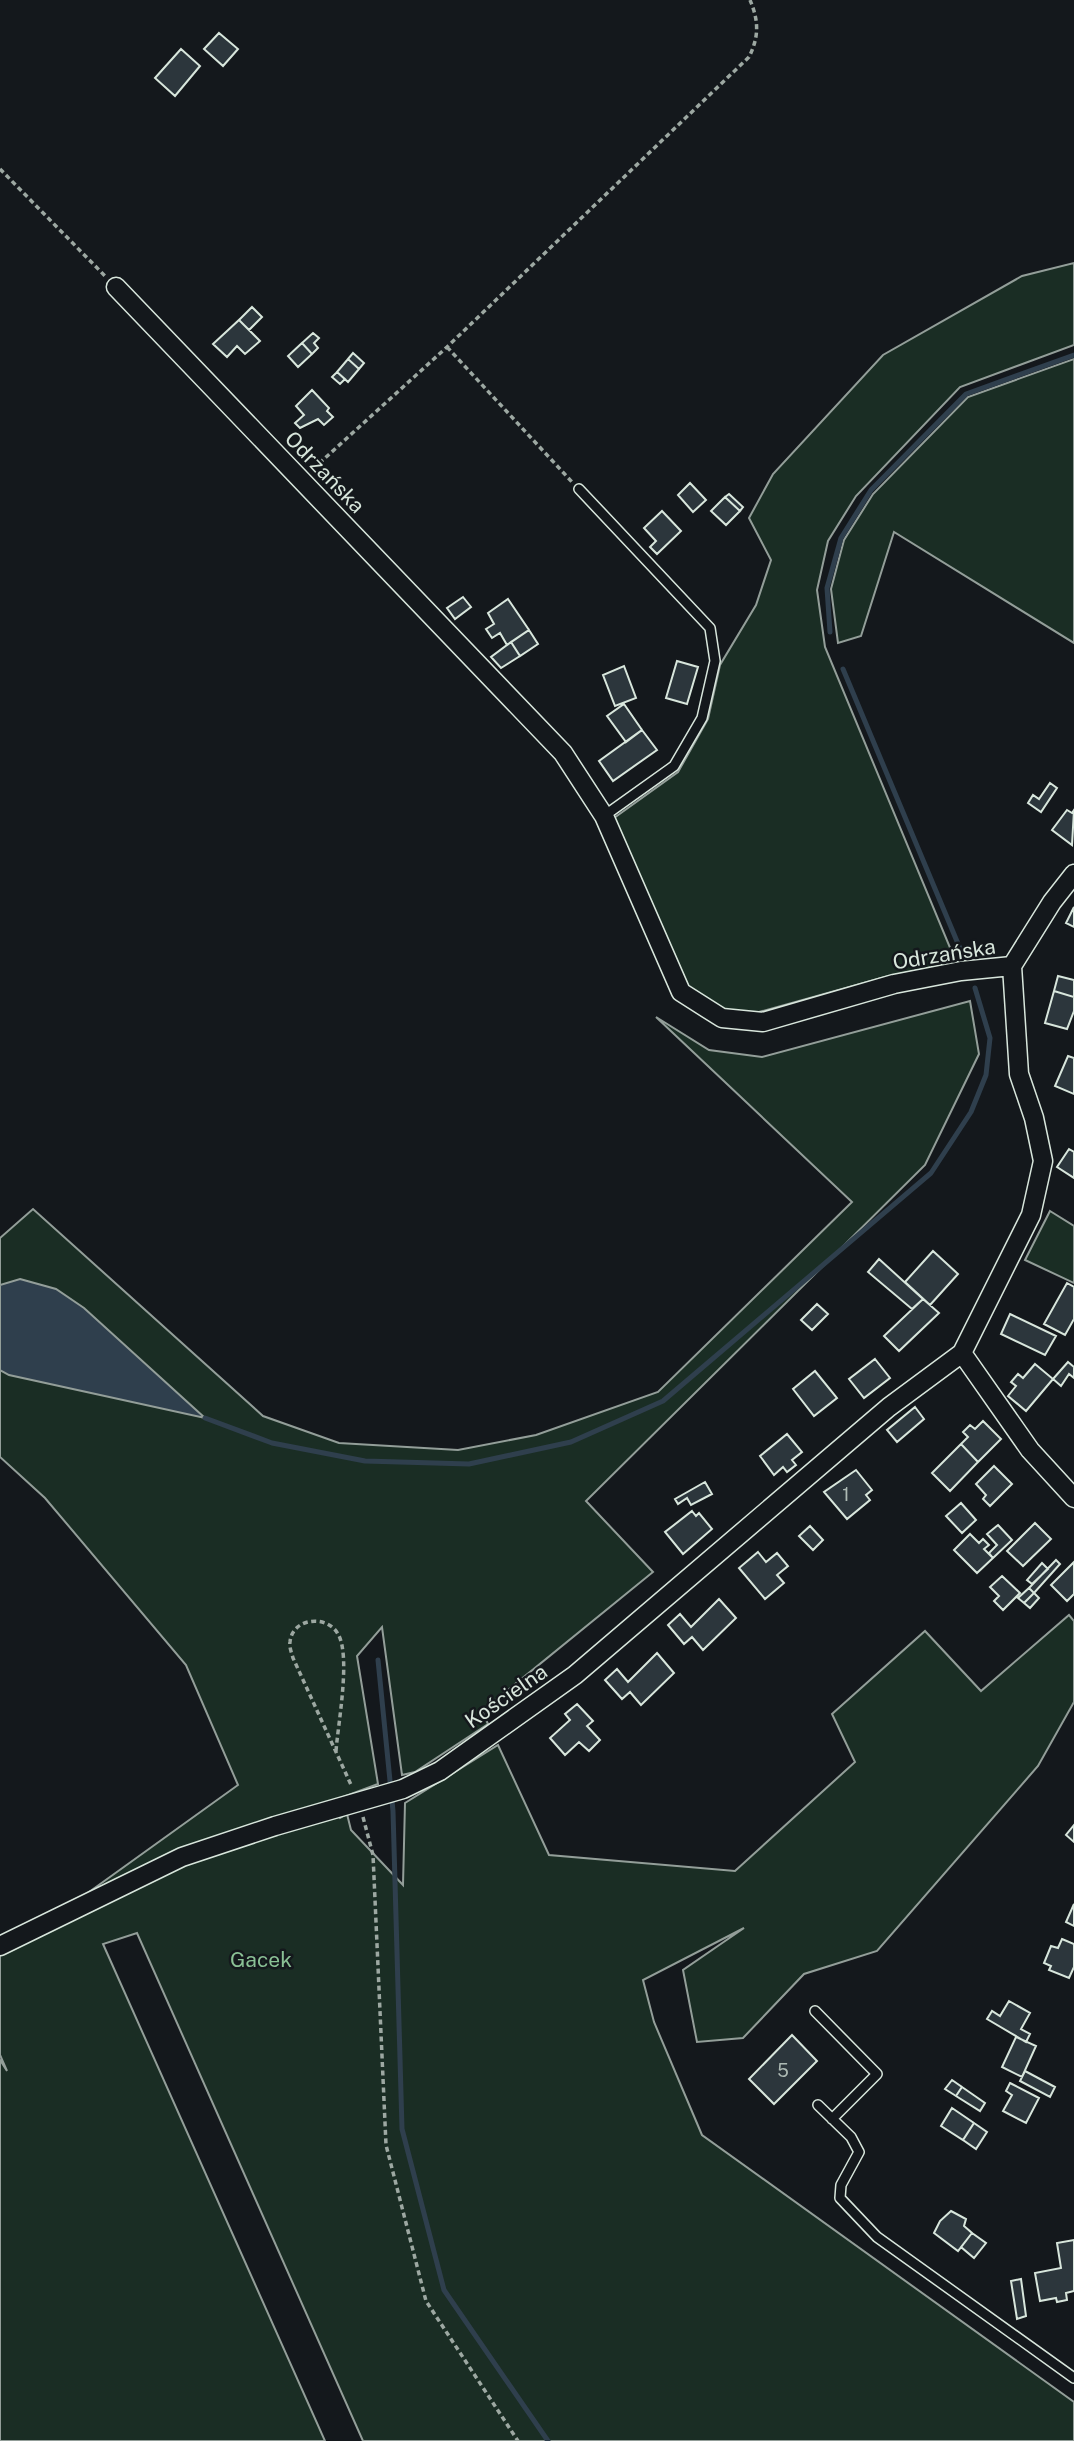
<svg xmlns="http://www.w3.org/2000/svg" width="1074" height="2441" viewBox="0 0 1074 2441" font-family="'Public Sans',sans-serif">
<rect width="100%" height="100%" fill="#14181c"/>
<path fill="#1a2d24" stroke="#939e99" stroke-width="2" d="M1074 263V345L960 387 856 496 828 541 817 590 825 647 956 962 885 977 759 1012H727L689 988 614 818 678 772 708 719 720 665 756 605 771 560 749 518 773 474 883 355 1022 276Z
M1074 359V643L894 532 861 636 838 643 831 589 844 540 873 494 968 397Z
M970 1001 979 1054 925 1165 586 1501 653 1572 482 1711 488 1724 415 1772 402 1775 382 1627 357 1656 378 1784 327 1803 340 1818 347 1814 351 1830 403 1885 405 1803 498 1745 549 1855 735 1871 855 1762 832 1714 925 1631 981 1691 1069 1615 1074 1621V1702L1038 1766 877 1951 804 1974 743 2038 697 2042 683 1970 744 1928 643 1980 654 2022 702 2135 1074 2402V2441H363L137 1933 103 1944 325 2441H0V2060L7 2071 0 2055V1956L238 1785 186 1665 45 1498 0 1457V1238L33 1209 263 1416 339 1443 458 1450 536 1435 658 1392 852 1202 656 1017 709 1050 762 1057Z
M1050 1211 1074 1226V1283L1025 1260Z"/>
<path fill="#2f3f4d" stroke="#939e99" stroke-width="2" d="M20 1279 56 1289 84 1308 205 1418 9 1375 0 1370V1285Z"/>
<g fill="none" stroke-linecap="round" stroke-linejoin="round">
<path stroke="#2f3f4d" stroke-width="5" d="M830 632 827 588 841 538 871 490 966 394 1074 355
M843 669 964 958
M205 1418 272 1443 365 1461 469 1464 571 1442 663 1401 931 1173 971 1112 986 1075 990 1038 975 988
M378 1660 393 1811 402 2129 444 2290 548 2441"/>
</g>
<path fill="#2c363c" stroke="#d8e6dc" stroke-width="2" d="M219 33 238 49 223 66 204 49Z
M181 49 200 66 175 96 155 78Z
M252 307 262 317 249 330 239 320Z
M239 320 260 341 245 354 237 346 227 357 213 344Z
M313 333 319 338 314 343 318 348 312 354 302 343Z
M302 343 312 354 298 367 288 356Z
M353 353 364 363 359 369 348 359Z
M348 359 359 369 348 382 337 372Z
M337 372 345 379 340 384 332 377Z
M312 390 329 408 327 411 333 417 324 425 318 419 300 428 295 423 304 415 296 406Z
M690 483 706 500 693 512 678 495Z
M729 494 743 507 740 511 725 497Z
M725 497 740 511 726 525 711 511Z
M662 511 681 531 657 554 650 547 656 541 644 528Z
M463 597 471 607 455 619 447 608Z
M508 599 529 630 507 645 500 633 492 638 486 629 494 624 488 613Z
M529 630 538 644 520 656 511 642Z
M511 642 520 656 501 668 491 657Z
M677 661 698 667 687 704 666 698Z
M624 666 636 698 615 706 603 675Z
M624 704 642 730 626 742 607 716Z
M642 730 657 750 613 781 599 761Z
M1050 783 1057 788 1041 812 1028 803 1033 795 1039 799Z
M1067 810 1072 813 1074 810 1072 845 1052 830Z
M1074 907V927L1066 923Z
M1058 976 1074 980V997L1054 991Z
M1054 991 1074 997V1011L1067 1029 1045 1023Z
M1068 1056 1074 1058V1094L1055 1086Z
M1069 1149 1074 1152V1178L1057 1167Z
M933 1251 958 1274 930 1305 905 1282Z
M879 1259 923 1299 912 1309 868 1272Z
M1067 1283 1074 1287V1319L1065 1335 1044 1324Z
M923 1299 939 1313 899 1351 884 1336Z
M817 1304 828 1314 812 1330 801 1320Z
M1010 1314 1056 1336 1045 1355 1001 1334Z
M875 1359 890 1378 864 1398 849 1379Z
M1068 1362 1074 1367V1378L1069 1374 1061 1386 1053 1379Z
M1035 1364 1053 1379 1026 1411 1008 1396 1016 1386 1011 1382 1018 1374 1023 1378Z
M815 1371 837 1398 814 1416 793 1389Z
M915 1407 924 1419 897 1442 887 1430Z
M983 1421 1001 1439 978 1462 961 1444 968 1437 963 1432 970 1425 975 1429Z
M787 1434 802 1452 792 1460 796 1465 787 1472 783 1467 774 1475 760 1456Z
M961 1444 978 1462 950 1491 932 1473Z
M994 1466 1012 1484 990 1506 983 1499 986 1495 976 1484Z
M856 1470 872 1490 866 1495 870 1500 847 1519 824 1492Z
M705 1482 712 1494 691 1505 687 1498 678 1504 675 1499Z
M961 1503 976 1520 962 1533 946 1516Z
M692 1511 696 1516 699 1513 712 1529 683 1554 665 1532Z
M1035 1523 1051 1539 1023 1566 1007 1551Z
M998 1525 1012 1540 993 1558 989 1553 997 1545 987 1534Z
M810 1526 823 1540 813 1550 799 1536Z
M970 1534 979 1543 983 1539 989 1545 984 1549 993 1558 977 1573 954 1550Z
M758 1552 766 1562 777 1553 788 1566 777 1575 784 1583 765 1599 739 1568Z
M1056 1560 1060 1564 1034 1593 1029 1588Z
M1074 1562V1594L1067 1601 1051 1585Z
M1042 1563 1048 1569 1032 1584 1027 1580Z
M1002 1576 1020 1593 1003 1610 994 1601 999 1596 990 1587Z
M1029 1588 1034 1593 1024 1603 1018 1598Z
M1034 1593 1039 1598 1030 1608 1024 1603Z
M719 1599 736 1618 703 1650 692 1637 684 1644 668 1625 680 1614 691 1627Z
M657 1653 674 1673 641 1705 630 1692 622 1699 605 1680 617 1669 628 1682Z
M577 1704 593 1721 587 1726 600 1740 589 1751 579 1742 565 1755 550 1738 570 1720 565 1714Z
M1074 1825V1842L1066 1835Z
M1074 1904V1926L1066 1922Z
M1062 1939 1074 1944V1967L1069 1978 1049 1970 1051 1966 1044 1963 1051 1946 1058 1948Z
M1009 2001 1030 2013 1021 2029 1030 2034 1026 2042 987 2019 992 2011 1000 2016Z
M792 2035 817 2061 774 2104 749 2079Z
M1016 2037 1036 2046 1022 2077 1002 2067Z
M1025 2071 1055 2087 1050 2097 1020 2081Z
M952 2080 962 2087 956 2096 945 2089Z
M1010 2083 1039 2098 1026 2123 1003 2111 1012 2095 1006 2091Z
M962 2087 985 2103 980 2111 956 2096Z
M952 2108 974 2123 963 2140 941 2126Z
M974 2123 987 2132 976 2149 963 2140Z
M951 2211 966 2219 964 2226 972 2233 958 2251 934 2233 940 2221Z
M972 2233 986 2243 974 2258 961 2247Z
M1074 2240V2291L1066 2293 1067 2300 1057 2302 1056 2298 1040 2301 1035 2273 1061 2268 1057 2243Z
M1021 2279 1026 2316 1017 2319 1011 2281Z"/>
<g fill="none" stroke-linecap="round" stroke-linejoin="round">
<g stroke="#d8e6dc" stroke-width="12">
<path id="lane" d="M579 489 710 628 715 661 702 718 674 766 604 816
M815 2011 877 2074 832 2119
M818 2105 851 2137 859 2152 841 2185 840 2198 877 2237 1074 2378"/>
</g>
<g stroke="#d8e6dc" stroke-width="21">
<path id="street" d="M116 287 563 753 604 816 681 992 722 1018 763 1022 894 984 961 971 1012 966
M1012 966 1052 902 1074 874
M962 1353 1030 1450 1074 1498
M0 1946 182 1857 275 1826 403 1789 440 1771 575 1675 889 1407 962 1353 1031 1215 1043 1161 1034 1118 1019 1074 1012 966"/>
</g>
<path stroke="#9da8a2" stroke-width="3.5" stroke-dasharray="5 3.5" stroke-linecap="butt" d="M0 169 105 276
M447 347 572 482
M313 469 447 347 749 57C759 37 759 21 750 0
M336 1751C338 1724 351 1656 338 1634 327 1614 292 1618 290 1642 289 1647 292 1654 293 1658L352 1787
M363 1817 373 1855 386 2145 426 2301 518 2441"/>
<use href="#lane" stroke="#14181c" stroke-width="9"/>
<use href="#street" stroke="#14181c" stroke-width="18"/>
</g>
<g text-anchor="middle" dominant-baseline="central" stroke-width="5" stroke-linejoin="round" paint-order="stroke">
<g font-size="18" fill="#adbab4">
<text x="846" y="1494">1</text>
<text x="783" y="2070">5</text>
</g>
<g font-size="21" fill="#d8e6dc" stroke="#14181c">
<text transform="translate(325 472) rotate(46)">Odrzańska</text>
<text transform="translate(944 954) rotate(-9)">Odrzańska</text>
<text transform="translate(506 1696) rotate(-35)">Kościelna</text>
</g>
<g font-size="21" fill="#8ac095" stroke="#14181c">
<text x="261" y="1959">Gacek</text>
</g>
</g>
</svg>
